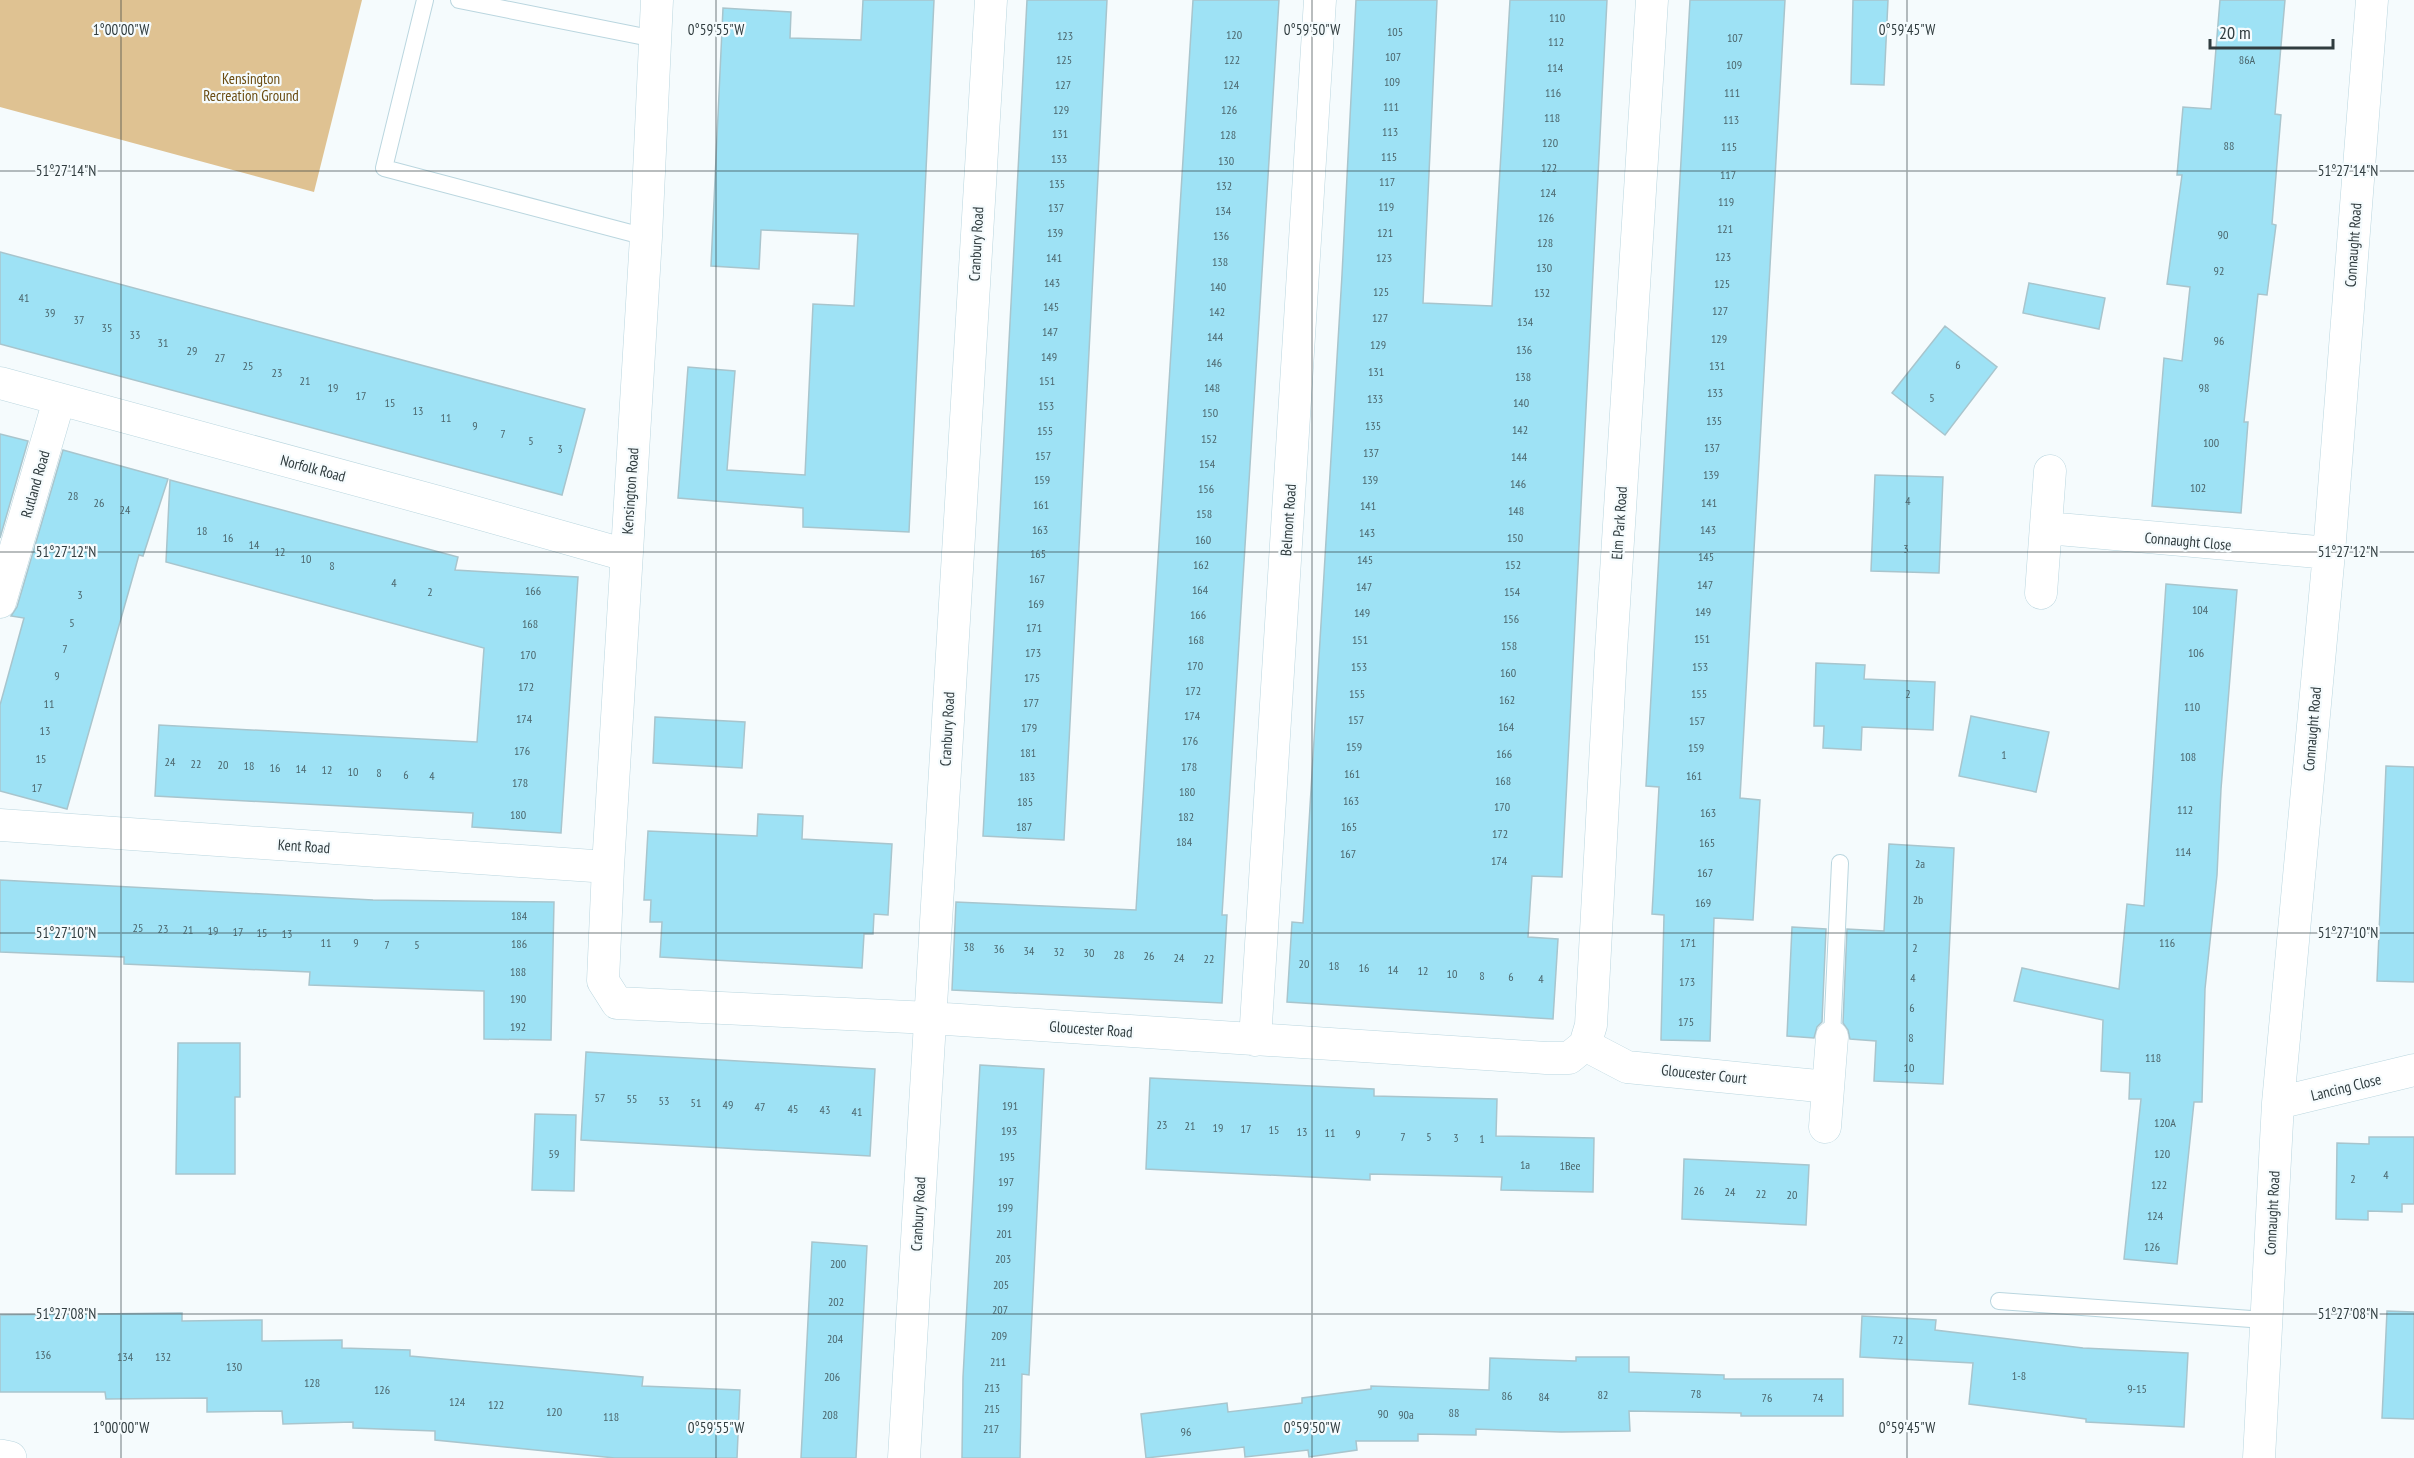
<svg xmlns="http://www.w3.org/2000/svg" width="2414" height="1458" viewBox="0 0 2414 1458" font-family="'PT Sans Narrow',sans-serif">
<rect width="100%" height="100%" fill="#f5fbfd"/>
<path fill="#dfc292" d="M0 0H362L314 192 0 107Z"/>
<path fill="#9ee2f5" stroke="#a8c5cd" stroke-width="1.5" d="M863 0H934L909 532 803 527V508L678 498 688 367 735 371 727 470 805 475 813 304 854 306 858 234 761 230 759 269 711 266 723 8 791 12 790 38 861 40Z
M1027 0H1107L1064 840 983 836Z
M1193 0H1279L1222 915H1227L1222 1003 952 990 956 902 1136 910Z
M1356 0H1437L1423 303 1492 306 1510 0H1607L1562 877 1532 876 1528 937 1558 939 1553 1019 1287 1002 1292 922 1303 923 1342 275Z
M1690 0H1785L1740 798 1760 800 1753 920 1714 918 1710 1041 1661 1040 1664 915 1652 914 1659 787 1646 786Z
M1853 0H1888L1884 85 1851 84Z
M2220 0H2285L2275 114 2281 115 2272 224 2276 225 2267 295 2258 294 2244 422H2248L2241 513 2152 506 2164 358 2182 361 2190 287 2167 284 2182 175H2177L2183 107 2211 109Z
M0 252 585 409 562 495 0 344Z
M2029 283 2105 298 2099 329 2023 313Z
M1945 326 1997 367 1945 435 1892 393Z
M0 434 28 441 0 538Z
M63 450 168 479 143 556 139 555 67 809 0 791V705L24 618 11 616 17 607Z
M1875 475 1943 477 1939 573 1871 571Z
M170 480 458 557 455 570 578 577 561 833 472 827 473 813 155 796 159 725 477 742 484 648 166 562Z
M2166 584 2237 590 2221 789 2217 875 2205 989 2202 1102H2194L2177 1264 2124 1259 2141 1099H2129L2130 1073 2101 1071 2103 1020 2014 1001 2022 968 2119 989 2127 904 2144 906Z
M1816 663 1865 665 1864 679 1935 682 1933 730 1862 727 1861 750 1823 748 1824 726H1814Z
M1971 716 2049 732 2036 792 1959 776Z
M655 717 745 722 742 768 653 763Z
M2386 766 2414 767V982L2377 981Z
M758 814 803 816 802 839 892 844 888 915 874 914 873 934H864L862 968 660 957 662 922H650L651 900H644L648 831 757 836Z
M1889 844 1954 848 1943 1084 1874 1081 1876 1041 1850 1039 1848 1030 1843 1023 1847 929 1884 931Z
M0 880 373 900 554 902 551 1040 484 1039V991L309 985 310 972 124 964V957L0 952Z
M1792 927 1826 929 1822 1022 1817 1027 1814 1038 1787 1036Z
M178 1043H240V1097H235V1174H176Z
M586 1052 875 1069 870 1156 581 1140Z
M980 1065 1044 1069 1029 1375 1022 1374 1020 1458H962L963 1377Z
M1150 1078 1374 1089V1096L1497 1099 1496 1136 1594 1138 1593 1192 1501 1190 1502 1177 1370 1174V1180L1146 1169Z
M535 1114 576 1115 574 1191 532 1190Z
M2369 1137H2414V1204H2402V1212L2368 1211V1220L2336 1219 2337 1143 2369 1144Z
M1684 1159 1809 1165 1806 1225 1682 1219Z
M812 1242 867 1246 856 1458H801Z
M2387 1311 2414 1312V1419L2382 1418Z
M182 1313V1321L262 1320V1341L342 1340V1348L410 1350V1356L643 1377 642 1386 740 1390 737 1458H615L435 1440V1431L353 1428V1422L283 1424 282 1411 207 1412V1398L106 1399 105 1392H0V1315Z
M1862 1316 1936 1320 1935 1330 2083 1348 2188 1353 2184 1427 2086 1422V1419L1969 1404 1973 1363 1860 1357Z
M1576 1357H1629V1372L1724 1375V1379H1843V1416H1741V1413L1629 1411 1630 1431 1561 1432 1476 1429V1435L1418 1434V1441H1356L1357 1450 1309 1457 1308 1450 1245 1457 1244 1447 1146 1458 1141 1414 1227 1403 1228 1412 1302 1403V1398L1371 1389V1386L1489 1390 1490 1358 1576 1361Z"/>
<g fill="none" stroke-linecap="round" stroke-linejoin="round">
<g stroke="#bad6df" stroke-width="18">
<path id="service" d="M425 0 384 168 646 237
M459 0 655 39
M1832 1037 1840 863
M1999 1301 2265 1320"/>
</g>
<g stroke="#bad6df" stroke-width="33">
<path id="minor" d="M657 0 646 237 608 867 603 981 617 1003 930 1018 1546 1058H1569L1585 1045
M0 383 442 503 626 555
M2047 528 2329 553
M2041 593 2050 471
M0 602 59 400
M0 825 608 867
M1255 1040 1320 0
M1585 1045 1591 1025 1611 652 1652 0
M1585 1045 1627 1067 1828 1087
M2278 1103 2414 1070
M1825 1127 1832 1037
M904 1458 991 0
M2259 1458 2278 1103 2329 553 2372 0"/>
</g>
<g stroke="#bad6df" stroke-width="34">
<path id="tertiary" d="M0 1456 10 1458"/>
</g>
<use href="#service" stroke="#fff" stroke-width="16"/>
<use href="#minor" stroke="#fff" stroke-width="32"/>
<use href="#tertiary" stroke="#fff" stroke-width="33"/>
</g>
<path fill="none" stroke="#303c3f" stroke-width="1.5" stroke-opacity="0.45" d="M121 0V1458M716 0V1458M1312 0V1458M1907 0V1458M0 171H2414M0 552H2414M0 933H2414M0 1314H2414"/>
<g text-anchor="middle" dominant-baseline="central" stroke-width="4.5" stroke-linejoin="round" paint-order="stroke">
<g font-size="12" fill="#4c666c">
<text x="1557" y="17">110</text>
<text x="1395" y="31">105</text>
<text x="1234" y="34">120</text>
<text x="1065" y="35">123</text>
<text x="1735" y="37">107</text>
<text x="1556" y="41">112</text>
<text x="1393" y="56">107</text>
<text x="1064" y="59">125</text>
<text x="1232" y="59">122</text>
<text x="2247" y="59">86A</text>
<text x="1734" y="64">109</text>
<text x="1555" y="67">114</text>
<text x="1392" y="81">109</text>
<text x="1063" y="84">127</text>
<text x="1231" y="84">124</text>
<text x="1553" y="92">116</text>
<text x="1732" y="92">111</text>
<text x="1391" y="106">111</text>
<text x="1061" y="109">129</text>
<text x="1229" y="109">126</text>
<text x="1552" y="117">118</text>
<text x="1731" y="119">113</text>
<text x="1390" y="131">113</text>
<text x="1060" y="133">131</text>
<text x="1228" y="134">128</text>
<text x="1550" y="142">120</text>
<text x="2229" y="145">88</text>
<text x="1729" y="146">115</text>
<text x="1389" y="156">115</text>
<text x="1059" y="158">133</text>
<text x="1226" y="160">130</text>
<text x="1549" y="167">122</text>
<text x="1728" y="174">117</text>
<text x="1387" y="181">117</text>
<text x="1057" y="183">135</text>
<text x="1224" y="185">132</text>
<text x="1548" y="192">124</text>
<text x="1726" y="201">119</text>
<text x="1386" y="206">119</text>
<text x="1056" y="207">137</text>
<text x="1223" y="210">134</text>
<text x="1546" y="217">126</text>
<text x="1725" y="228">121</text>
<text x="1055" y="232">139</text>
<text x="1385" y="232">121</text>
<text x="2223" y="234">90</text>
<text x="1221" y="235">136</text>
<text x="1545" y="242">128</text>
<text x="1723" y="256">123</text>
<text x="1054" y="257">141</text>
<text x="1384" y="257">123</text>
<text x="1220" y="261">138</text>
<text x="1544" y="267">130</text>
<text x="2219" y="270">92</text>
<text x="1052" y="282">143</text>
<text x="1722" y="283">125</text>
<text x="1218" y="286">140</text>
<text x="1381" y="291">125</text>
<text x="1542" y="292">132</text>
<text x="24" y="297">41</text>
<text x="1051" y="306">145</text>
<text x="1720" y="310">127</text>
<text x="1217" y="311">142</text>
<text x="50" y="312">39</text>
<text x="1380" y="317">127</text>
<text x="79" y="319">37</text>
<text x="1525" y="321">134</text>
<text x="107" y="327">35</text>
<text x="1050" y="331">147</text>
<text x="135" y="334">33</text>
<text x="1215" y="336">144</text>
<text x="1719" y="338">129</text>
<text x="2219" y="340">96</text>
<text x="163" y="342">31</text>
<text x="1378" y="344">129</text>
<text x="1524" y="349">136</text>
<text x="192" y="350">29</text>
<text x="1049" y="356">149</text>
<text x="220" y="357">27</text>
<text x="1214" y="362">146</text>
<text x="1958" y="364">6</text>
<text x="248" y="365">25</text>
<text x="1717" y="365">131</text>
<text x="1376" y="371">131</text>
<text x="277" y="372">23</text>
<text x="1523" y="376">138</text>
<text x="305" y="380">21</text>
<text x="1047" y="380">151</text>
<text x="333" y="387">19</text>
<text x="1212" y="387">148</text>
<text x="2204" y="387">98</text>
<text x="1715" y="392">133</text>
<text x="361" y="395">17</text>
<text x="1932" y="397">5</text>
<text x="1375" y="398">133</text>
<text x="390" y="402">15</text>
<text x="1521" y="402">140</text>
<text x="1046" y="405">153</text>
<text x="418" y="410">13</text>
<text x="1210" y="412">150</text>
<text x="446" y="417">11</text>
<text x="1714" y="420">135</text>
<text x="475" y="425">9</text>
<text x="1373" y="425">135</text>
<text x="1520" y="429">142</text>
<text x="1045" y="430">155</text>
<text x="503" y="433">7</text>
<text x="1209" y="438">152</text>
<text x="531" y="440">5</text>
<text x="2211" y="442">100</text>
<text x="1712" y="447">137</text>
<text x="560" y="448">3</text>
<text x="1371" y="452">137</text>
<text x="1043" y="455">157</text>
<text x="1519" y="456">144</text>
<text x="1207" y="463">154</text>
<text x="1711" y="474">139</text>
<text x="1042" y="479">159</text>
<text x="1370" y="479">139</text>
<text x="1518" y="483">146</text>
<text x="2198" y="487">102</text>
<text x="1206" y="488">156</text>
<text x="73" y="495">28</text>
<text x="1908" y="500">4</text>
<text x="99" y="502">26</text>
<text x="1709" y="502">141</text>
<text x="1041" y="504">161</text>
<text x="1368" y="505">141</text>
<text x="125" y="509">24</text>
<text x="1516" y="510">148</text>
<text x="1204" y="513">158</text>
<text x="1040" y="529">163</text>
<text x="1708" y="529">143</text>
<text x="202" y="530">18</text>
<text x="1367" y="532">143</text>
<text x="228" y="537">16</text>
<text x="1515" y="537">150</text>
<text x="1203" y="539">160</text>
<text x="254" y="544">14</text>
<text x="1906" y="548">3</text>
<text x="280" y="551">12</text>
<text x="1038" y="553">165</text>
<text x="1706" y="556">145</text>
<text x="306" y="558">10</text>
<text x="1365" y="559">145</text>
<text x="1201" y="564">162</text>
<text x="1513" y="564">152</text>
<text x="332" y="565">8</text>
<text x="1037" y="578">167</text>
<text x="394" y="582">4</text>
<text x="1705" y="584">147</text>
<text x="1364" y="586">147</text>
<text x="1200" y="589">164</text>
<text x="533" y="590">166</text>
<text x="430" y="591">2</text>
<text x="1512" y="591">154</text>
<text x="80" y="594">3</text>
<text x="1036" y="603">169</text>
<text x="2200" y="609">104</text>
<text x="1703" y="611">149</text>
<text x="1362" y="612">149</text>
<text x="1198" y="614">166</text>
<text x="1511" y="618">156</text>
<text x="72" y="622">5</text>
<text x="530" y="623">168</text>
<text x="1034" y="627">171</text>
<text x="1702" y="638">151</text>
<text x="1196" y="639">168</text>
<text x="1360" y="639">151</text>
<text x="1509" y="645">158</text>
<text x="65" y="648">7</text>
<text x="1033" y="652">173</text>
<text x="2196" y="652">106</text>
<text x="528" y="654">170</text>
<text x="1195" y="665">170</text>
<text x="1359" y="666">153</text>
<text x="1700" y="666">153</text>
<text x="1508" y="672">160</text>
<text x="57" y="675">9</text>
<text x="1032" y="677">175</text>
<text x="526" y="686">172</text>
<text x="1193" y="690">172</text>
<text x="1357" y="693">155</text>
<text x="1699" y="693">155</text>
<text x="1908" y="693">2</text>
<text x="1507" y="699">162</text>
<text x="1031" y="702">177</text>
<text x="49" y="703">11</text>
<text x="2192" y="706">110</text>
<text x="1192" y="715">174</text>
<text x="524" y="718">174</text>
<text x="1356" y="719">157</text>
<text x="1697" y="720">157</text>
<text x="1506" y="726">164</text>
<text x="1029" y="727">179</text>
<text x="45" y="730">13</text>
<text x="1190" y="740">176</text>
<text x="1354" y="746">159</text>
<text x="1696" y="747">159</text>
<text x="522" y="750">176</text>
<text x="1028" y="752">181</text>
<text x="1504" y="753">166</text>
<text x="2004" y="754">1</text>
<text x="2188" y="756">108</text>
<text x="41" y="758">15</text>
<text x="170" y="761">24</text>
<text x="196" y="763">22</text>
<text x="223" y="764">20</text>
<text x="249" y="765">18</text>
<text x="1189" y="766">178</text>
<text x="275" y="767">16</text>
<text x="301" y="768">14</text>
<text x="327" y="769">12</text>
<text x="353" y="771">10</text>
<text x="379" y="772">8</text>
<text x="1352" y="773">161</text>
<text x="406" y="774">6</text>
<text x="432" y="775">4</text>
<text x="1694" y="775">161</text>
<text x="1027" y="776">183</text>
<text x="1503" y="780">168</text>
<text x="520" y="782">178</text>
<text x="37" y="787">17</text>
<text x="1187" y="791">180</text>
<text x="1351" y="800">163</text>
<text x="1025" y="801">185</text>
<text x="1502" y="806">170</text>
<text x="2185" y="809">112</text>
<text x="1708" y="812">163</text>
<text x="518" y="814">180</text>
<text x="1186" y="816">182</text>
<text x="1024" y="826">187</text>
<text x="1349" y="826">165</text>
<text x="1500" y="833">172</text>
<text x="1184" y="841">184</text>
<text x="1707" y="842">165</text>
<text x="2183" y="851">114</text>
<text x="1348" y="853">167</text>
<text x="1499" y="860">174</text>
<text x="1920" y="863">2a</text>
<text x="1705" y="872">167</text>
<text x="1918" y="899">2b</text>
<text x="1703" y="902">169</text>
<text x="519" y="915">184</text>
<text x="138" y="927">25</text>
<text x="163" y="928">23</text>
<text x="188" y="929">21</text>
<text x="213" y="930">19</text>
<text x="238" y="931">17</text>
<text x="262" y="932">15</text>
<text x="287" y="933">13</text>
<text x="326" y="942">11</text>
<text x="356" y="942">9</text>
<text x="1688" y="942">171</text>
<text x="2167" y="942">116</text>
<text x="519" y="943">186</text>
<text x="387" y="944">7</text>
<text x="417" y="944">5</text>
<text x="969" y="946">38</text>
<text x="1915" y="947">2</text>
<text x="999" y="948">36</text>
<text x="1029" y="950">34</text>
<text x="1059" y="951">32</text>
<text x="1089" y="952">30</text>
<text x="1119" y="954">28</text>
<text x="1149" y="955">26</text>
<text x="1179" y="957">24</text>
<text x="1209" y="958">22</text>
<text x="1304" y="963">20</text>
<text x="1334" y="965">18</text>
<text x="1364" y="967">16</text>
<text x="1393" y="969">14</text>
<text x="1423" y="970">12</text>
<text x="518" y="971">188</text>
<text x="1452" y="973">10</text>
<text x="1482" y="975">8</text>
<text x="1511" y="976">6</text>
<text x="1913" y="977">4</text>
<text x="1541" y="978">4</text>
<text x="1687" y="981">173</text>
<text x="518" y="998">190</text>
<text x="1912" y="1007">6</text>
<text x="1686" y="1021">175</text>
<text x="518" y="1026">192</text>
<text x="1911" y="1037">8</text>
<text x="2153" y="1057">118</text>
<text x="1909" y="1067">10</text>
<text x="600" y="1097">57</text>
<text x="632" y="1098">55</text>
<text x="664" y="1100">53</text>
<text x="696" y="1102">51</text>
<text x="728" y="1104">49</text>
<text x="1010" y="1105">191</text>
<text x="760" y="1106">47</text>
<text x="793" y="1108">45</text>
<text x="825" y="1109">43</text>
<text x="857" y="1111">41</text>
<text x="2165" y="1122">120A</text>
<text x="1162" y="1124">23</text>
<text x="1190" y="1125">21</text>
<text x="1218" y="1127">19</text>
<text x="1246" y="1128">17</text>
<text x="1274" y="1129">15</text>
<text x="1009" y="1130">193</text>
<text x="1302" y="1131">13</text>
<text x="1330" y="1132">11</text>
<text x="1358" y="1133">9</text>
<text x="1403" y="1136">7</text>
<text x="1429" y="1136">5</text>
<text x="1456" y="1137">3</text>
<text x="1482" y="1138">1</text>
<text x="554" y="1153">59</text>
<text x="2162" y="1153">120</text>
<text x="1007" y="1156">195</text>
<text x="1525" y="1164">1a</text>
<text x="1570" y="1165">1Bee</text>
<text x="2386" y="1174">4</text>
<text x="2353" y="1178">2</text>
<text x="1006" y="1181">197</text>
<text x="2159" y="1184">122</text>
<text x="1699" y="1190">26</text>
<text x="1730" y="1191">24</text>
<text x="1761" y="1193">22</text>
<text x="1792" y="1194">20</text>
<text x="1005" y="1207">199</text>
<text x="2155" y="1215">124</text>
<text x="1004" y="1233">201</text>
<text x="2152" y="1246">126</text>
<text x="1003" y="1258">203</text>
<text x="838" y="1263">200</text>
<text x="1001" y="1284">205</text>
<text x="836" y="1301">202</text>
<text x="1000" y="1309">207</text>
<text x="999" y="1335">209</text>
<text x="835" y="1338">204</text>
<text x="1898" y="1339">72</text>
<text x="43" y="1354">136</text>
<text x="125" y="1356">134</text>
<text x="163" y="1356">132</text>
<text x="998" y="1361">211</text>
<text x="234" y="1366">130</text>
<text x="2019" y="1375">1-8</text>
<text x="832" y="1376">206</text>
<text x="312" y="1382">128</text>
<text x="992" y="1387">213</text>
<text x="2137" y="1388">9-15</text>
<text x="382" y="1389">126</text>
<text x="1696" y="1393">78</text>
<text x="1603" y="1394">82</text>
<text x="1507" y="1395">86</text>
<text x="1544" y="1396">84</text>
<text x="1767" y="1397">76</text>
<text x="1818" y="1397">74</text>
<text x="457" y="1401">124</text>
<text x="496" y="1404">122</text>
<text x="992" y="1408">215</text>
<text x="554" y="1411">120</text>
<text x="1454" y="1412">88</text>
<text x="1383" y="1413">90</text>
<text x="830" y="1414">208</text>
<text x="1406" y="1414">90a</text>
<text x="611" y="1416">118</text>
<text x="991" y="1428">217</text>
<text x="1186" y="1431">96</text>
</g>
<g font-size="15" fill="#6a4c12" stroke="#f5fbfd">
<text x="251" y="78">Kensington<tspan x="251" dy="17">Recreation Ground</tspan></text>
</g>
<g font-size="15" fill="#303c3f" stroke="#f5fbfd">
<text transform="translate(976 244) rotate(-87)">Cranbury Road</text>
<text transform="translate(2353 245) rotate(-86)">Connaught Road</text>
<text transform="translate(313 468) rotate(15)">Norfolk Road</text>
<text transform="translate(35 484) rotate(-74)">Rutland Road</text>
<text transform="translate(630 491) rotate(-86)">Kensington Road</text>
<text transform="translate(1288 520) rotate(-86)">Belmont Road</text>
<text transform="translate(1619 523) rotate(-86)">Elm Park Road</text>
<text transform="translate(2188 541) rotate(5)">Connaught Close</text>
<text transform="translate(947 729) rotate(-87)">Cranbury Road</text>
<text transform="translate(2312 729) rotate(-85)">Connaught Road</text>
<text transform="translate(304 846) rotate(4)">Kent Road</text>
<text transform="translate(1091 1029) rotate(4)">Gloucester Road</text>
<text transform="translate(1704 1074) rotate(6)">Gloucester Court</text>
<text transform="translate(2346 1087) rotate(-14)">Lancing Close</text>
<text transform="translate(2272 1213) rotate(-87)">Connaught Road</text>
<text transform="translate(918 1214) rotate(-87)">Cranbury Road</text>
</g>
</g>
<g font-size="15" text-anchor="middle" fill="#303c3f" stroke="#f5fbfd" stroke-width="4.5" stroke-linejoin="round" paint-order="stroke">
<text x="121" y="35">1°00'00"W</text>
<text x="716" y="35">0°59'55"W</text>
<text x="1312" y="35">0°59'50"W</text>
<text x="1907" y="35">0°59'45"W</text>
<text x="66" y="176">51°27'14"N</text>
<text x="2348" y="176">51°27'14"N</text>
<text x="66" y="557">51°27'12"N</text>
<text x="2348" y="557">51°27'12"N</text>
<text x="66" y="938">51°27'10"N</text>
<text x="2348" y="938">51°27'10"N</text>
<text x="66" y="1319">51°27'08"N</text>
<text x="2348" y="1319">51°27'08"N</text>
<text x="121" y="1433">1°00'00"W</text>
<text x="716" y="1433">0°59'55"W</text>
<text x="1312" y="1433">0°59'50"W</text>
<text x="1907" y="1433">0°59'45"W</text>
</g>
<path d="M2210 39v9h123v-9" fill="none" stroke="#303c3f" stroke-width="3"/>
<text x="2219" y="39" font-size="18" fill="#303c3f" stroke="#f5fbfd" stroke-width="4.5" paint-order="stroke">20 m</text>
</svg>
